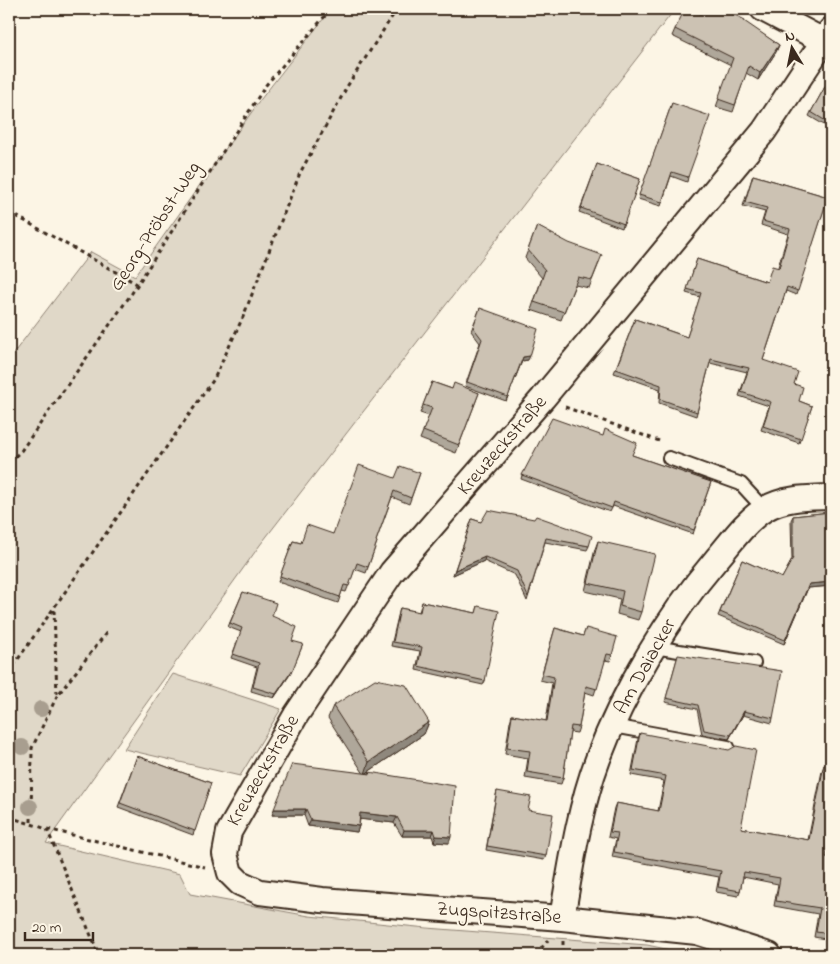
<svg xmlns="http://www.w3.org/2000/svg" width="840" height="964" viewBox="0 0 840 964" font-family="'Indie Flower',sans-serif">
<rect width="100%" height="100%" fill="#fcf5e5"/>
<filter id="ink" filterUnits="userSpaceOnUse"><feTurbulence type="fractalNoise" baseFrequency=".02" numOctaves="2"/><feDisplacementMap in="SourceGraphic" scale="10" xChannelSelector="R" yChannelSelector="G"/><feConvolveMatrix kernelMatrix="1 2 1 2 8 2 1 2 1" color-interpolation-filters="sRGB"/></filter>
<g filter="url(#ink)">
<path fill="#e0d8c8" stroke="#8e8173" d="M331 9H675L260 545 46 843 180 874 190 894 309 916 427 928 647 945 694 955H9V359L91 252 135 276 261 99Z
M173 674 281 709 240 776 124 749Z"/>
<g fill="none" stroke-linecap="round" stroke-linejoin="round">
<g stroke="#3b2a1e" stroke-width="16">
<path id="service" d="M669 458 741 484 764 509
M654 647 754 663
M613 726 728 747"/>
</g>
<g stroke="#3b2a1e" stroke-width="28">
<path id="minor" d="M763 9 831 45
M562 918C571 866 579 809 598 759 623 692 669 615 715 561 730 544 745 521 765 509 785 497 809 498 831 497
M769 955 697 932 562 918 322 900 260 892 240 883 230 873 225 854 229 832 296 715 392 572 543 398 764 131 831 30"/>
</g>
<path stroke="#3b2a1e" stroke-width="3" stroke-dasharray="4 4" stroke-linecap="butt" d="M9 212 137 284
M565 407 662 442
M9 462 21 451 132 293 266 85 331 9
M54 610 57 696
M9 672 214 379 243 317 300 173 348 85 397 9
M9 817 47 829 205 867
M31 822 32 748 57 696 107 632
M47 829 99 955
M563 941V955
M536 955 548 940"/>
<use href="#service" stroke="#fcf5e5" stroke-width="12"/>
<use href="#minor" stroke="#fcf5e5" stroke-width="24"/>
</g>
<g fill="#a89e8f">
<circle cx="41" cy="709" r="8"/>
<circle cx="22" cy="747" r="8"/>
<circle cx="30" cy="807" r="8"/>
</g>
<path fill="#afa79a" stroke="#3b2a1e" d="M293 9H305L303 13Z
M701 14 744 22 779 45 776 52 758 80 746 73 733 112 716 107 731 65 672 36 675 29Z
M831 76V129L809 116 811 112Z
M672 103 688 177 687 182 671 176 661 206 638 199Z
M597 164 640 179 622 228 579 212Z
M753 175 828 197 796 295 786 291 763 360 794 384 799 401 812 406 799 443 761 430 769 406 739 396 747 372 710 363 696 416 659 403 660 389 614 373 635 319 687 337 700 297 686 293 697 259 767 282 778 267 788 234 761 225 765 212 743 206Z
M537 226 599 263 589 288 575 285 561 320 531 310 542 278 525 258Z
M480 308 528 360 522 361 506 401 465 386 480 343 471 331Z
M432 382 452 389 479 393 456 453 420 439 429 416 420 413Z
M632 455 711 482 693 534 613 506 610 512 521 479 522 475Z
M420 473 409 504 392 497 376 541 377 542 366 573 355 569 346 592 342 591 338 603 278 582 293 541 301 543 333 534Z
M831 512V586L808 588 784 644 718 616 742 560 782 578 792 560 791 520 793 516Z
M472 519 481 522 589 546 587 550 545 542 527 601 515 575 484 561 453 575Z
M598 541 641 612 638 620 617 614 620 599 585 591 595 549Z
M243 592 272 616 292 641 291 673 274 698 251 691 257 667 231 658 241 632 228 627Z
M422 602 476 613 478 606 485 681 483 685 416 670 420 651 391 646 400 608 419 612Z
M555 628 583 636 586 628 612 655 610 661 605 660 594 695 585 692 579 727 577 733 570 732 563 778 561 784 525 778 528 758 505 754 510 722 512 715 546 721 552 683 540 680Z
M677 659 773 718 772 723 743 715 729 739 702 734 697 709 665 702Z
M333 706 429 722 424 734 365 774H369V772L449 843 434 842 432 836H402L394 823 360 819 359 826 357 832 308 826 304 815H272L364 774 328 718Z
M640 733 741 828 808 840 822 771 824 765 826 857 831 858V940L814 937 818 914 774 906 778 884 743 877 740 891 738 896 716 892 719 877 612 857 616 839 608 837 614 808 616 803 658 811 664 781 631 775 638 739Z
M137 756 211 783 193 835 118 807Z
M497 791 528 810 546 856 544 860 486 850 496 795Z"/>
<path fill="#8f887d" stroke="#3b2a1e" d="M779 45 776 52 758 80 760 73Z
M530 356 528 360 522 361 506 401 523 357Z
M485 557 484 561 453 575 455 570Z
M831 582V586L808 588 784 644 809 584Z
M303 644 291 673 274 698 276 694Z
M744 711 743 715 729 739 731 735Z
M429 722 424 734 365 774 369 762Z
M274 809H306L304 815H272Z
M360 813 397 817 394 823 358 819Z
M311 820 359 826 357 832 308 826Z
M404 830H434L432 836H402Z
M436 836 451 837 449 843 434 842Z"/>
<path fill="#ccc2b3" stroke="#3b2a1e" d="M685 9H690L701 14 704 9H723L745 20 744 21 779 45 760 73 749 66 735 105 718 99 733 58 675 29Z
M831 76V124L811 112Z
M672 103 710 116 688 177 672 172 662 202 639 195Z
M597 164 640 179 624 224 581 208Z
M753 175 828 197 798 291 787 287 763 360 798 372 794 384 803 387 799 401 812 406 801 439 763 426 771 402 741 392 749 368 711 359 697 412 660 399 661 385 616 369 635 319 687 337 701 293 687 289 697 259 767 282 772 266 779 268 790 229 763 221 767 208 745 202Z
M537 226 569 243 602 255 592 280 578 277 564 312 534 302 545 270 528 250Z
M480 308 538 329 530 356 523 357 508 397 467 382 482 339 473 327Z
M432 382 452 389 454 383 479 393 459 445 423 431 432 408 423 405Z
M552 418 603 436 605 429 637 443 632 455 711 482 694 530 614 502 612 508 522 475Z
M359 465 395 478 400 466 420 473 411 498 394 491 376 541 377 542 368 567 357 563 349 586 344 585 340 597 280 576 293 541 301 543 307 525 333 534Z
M488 510 534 519 536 516 592 536 589 546 546 538 528 597 517 571 485 557 455 570 472 519 481 522Z
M831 512V582L809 584 785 640 720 612 742 560 782 578 793 558V516Z
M598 541 655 554 641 612 620 606 623 591 588 583Z
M243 592 276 603 272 616 297 627 292 641 303 644 293 669 276 694 253 687 259 663 233 654 242 628 230 623Z
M422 602 476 613 478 606 499 611 485 681 418 666 422 647 393 642 400 608 420 612Z
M555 628 583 636 586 628 617 637 612 655 607 654 597 689 586 686 579 727 571 726 563 778 527 772 530 751 507 748 512 715 547 721 554 677 542 674Z
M678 655 782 671 773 718 744 711 731 735 704 730 698 705 666 698Z
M375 679 406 685 429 722 369 762 333 706Z
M640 733 729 750 736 746 756 750 741 828 809 840 824 765 831 767V830L826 857 831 858V934L816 932 820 908 776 901 780 878 744 872 740 891 718 887 721 871 614 852 618 833 610 832 616 803 659 811 666 776 633 770Z
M137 756 211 783 195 831 120 803Z
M292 764 371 774 369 772 455 786 451 837 436 836 434 830H404L397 817 360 813 359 826 311 820 306 809H274Z
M497 791 531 797 528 810 553 814 546 856 487 846Z"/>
</g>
<g text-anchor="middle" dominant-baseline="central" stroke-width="4" stroke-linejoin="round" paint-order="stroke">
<g font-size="20" fill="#3b2a1e" stroke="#fcf5e5">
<text transform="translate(156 227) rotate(-57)">Georg-Pröbst-Weg</text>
<text transform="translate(503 446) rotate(-49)">Kreuzeckstraße</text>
<text transform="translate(646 667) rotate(-61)">Am Daiacker</text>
<text transform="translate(264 771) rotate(-60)">Kreuzeckstraße</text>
<text transform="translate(499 914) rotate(4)">Zugspitzstraße</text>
</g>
</g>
<rect width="840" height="964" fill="none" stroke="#fcf5e5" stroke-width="30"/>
<rect x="15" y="15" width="810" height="934" fill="none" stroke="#3b2a1e" stroke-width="2" filter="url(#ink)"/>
<g transform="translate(792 48) rotate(350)" stroke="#fcf5e5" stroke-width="4" paint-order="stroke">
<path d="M0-4L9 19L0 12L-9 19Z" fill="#3b2a1e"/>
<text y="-8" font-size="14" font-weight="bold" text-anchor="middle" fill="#3b2a1e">N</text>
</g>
<path d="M25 932v8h68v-8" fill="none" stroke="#3b2a1e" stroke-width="2.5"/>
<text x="32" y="932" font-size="15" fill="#3b2a1e" stroke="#fcf5e5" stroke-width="4" paint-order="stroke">20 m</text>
</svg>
